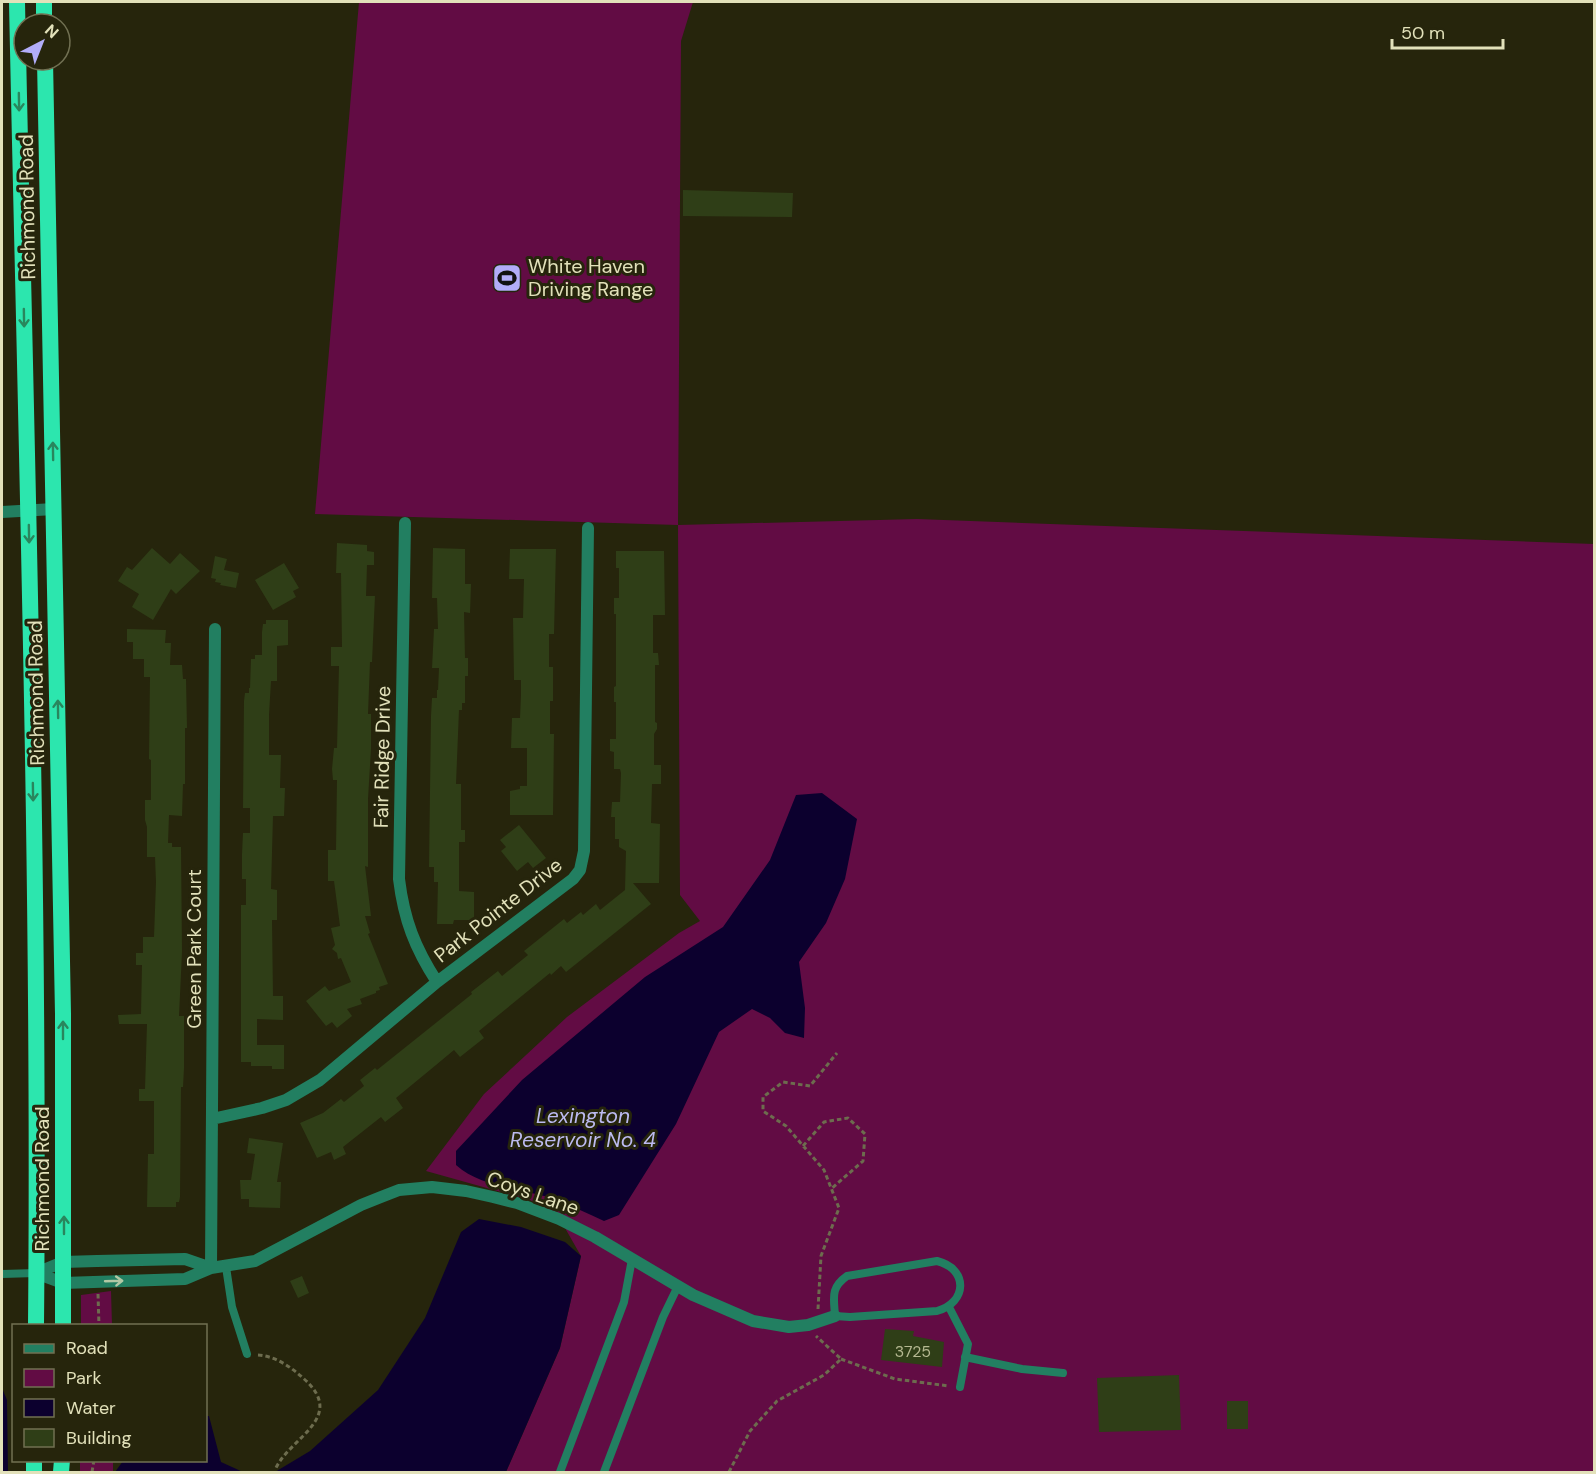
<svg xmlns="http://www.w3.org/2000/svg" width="1596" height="1474" viewBox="0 0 1596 1474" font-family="'DM Sans',sans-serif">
<rect width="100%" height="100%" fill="#26250c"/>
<path fill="#620c44" d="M359 2H693L681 41 678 525 917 519 1594 544V1472H506L560 1348 581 1256 557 1214 530 1200 426 1171 484 1094 567 1017 679 933 700 921 680 895 678 525 315 514Z
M111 1291 112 1325H81V1295Z
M80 1461H113V1472H80Z"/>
<path fill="#0c002e" d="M822 793 857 819 845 879 826 923 799 962 805 1008 804 1038 785 1033 770 1018 752 1009 719 1032 676 1124 619 1215 604 1221C588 1214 573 1206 557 1200 523 1188 483 1189 456 1165V1151L522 1080 645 977 723 927 770 860 796 795Z
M479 1219 521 1227 565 1242 581 1256 560 1348 506 1472H275L310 1451 378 1390 425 1318 461 1232Z
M2 1388 7 1400 8 1472H2Z
M206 1416H209L221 1462 243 1472H115L123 1461 206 1460Z"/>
<path fill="#2f3e17" d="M683 190 793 193 792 217 683 216Z
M337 543 367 545V551L374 552V565H367L366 596H375L372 662H370L368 714H371V749L368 799V867L365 866 371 916H365L370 933 368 934 388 984 379 987 380 990 376 991V993L360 999 362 1004 347 1009 352 1016 337 1028 332 1022 326 1026 306 1001 325 986 329 991 351 982 341 958 338 959 337 953 332 949 335 945 331 928 340 926 334 881H328V850H336L337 780H333L332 769 334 748H337L339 666H331V647H342L341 573H336Z
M152 548 170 564 180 553 200 571 176 594 171 589 153 620 132 607 139 594 118 581 127 567 132 570Z
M433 548 465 549V584H471L470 613 464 612 465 658H468V676H465V703H462V710H459L456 784H461V830H465V842H459V891L474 892V920H454L453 924H437L438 882H434V867H429L431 716 432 698H437V690H438L439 668H432L434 629H438L437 598H432Z
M510 549H556L554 634H549V667H553V701H550V734H554L553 815H510V791L520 789V786H527V748H511L512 718H520L521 695V680H514L513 618H523L524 579H509Z
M616 551H664L665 615H653V653H658L659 665H655V722L657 723V729L654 734V765H661V784H652L651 823 660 824 659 883H633L651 904 566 972 561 966 551 975 550 973 479 1031 484 1038 460 1057 454 1050 436 1065 396 1098 403 1108 385 1122 381 1117 343 1147 346 1154 334 1160 331 1152 317 1158 300 1123 323 1113 341 1099 344 1102 364 1086 360 1080 375 1068 377 1070 472 994 471 992 498 971 502 976 528 955 524 951 564 919 567 923 581 912 583 915 596 904 600 910 625 890 626 851 619 847V839H615V817H611L612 802H620L621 773 620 769H614V752L610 751V739H616V702H614V687L616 686V614H614V598H619V568H616Z
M215 556 227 559 224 570 239 573 236 588 220 585 221 583 215 582 216 579 211 578Z
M284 563 299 588 293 591 296 597 273 610 255 580Z
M266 620H288V645L277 646V681H271L269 715V755H281L280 788H285L284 816H273L271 889 277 890V920H272L273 996H283V1020L257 1019V1045H284V1069H272V1066H251V1062H241V905H246V879H242V854L243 833H250V808H243L244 701 245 693H249V688H250L251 659H255V655H262V632L263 624H266Z
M127 629 166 630 165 643H171L170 665H182L183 679H186L187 728H185V784H183L182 816 169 815 168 843H172V847H181L182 952 179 1016H184V1068L183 1087H181L180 1197 179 1202H176V1207H147L148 1154H154V1101H139V1089H145L147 1024H119L118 1015 141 1014 142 965H136V953H143V937H154L156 882 155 857H147V827L145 820V800H151V760L149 759 150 677H144V659H133V642H127Z
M519 825 546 858 533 868 528 862 517 871 501 851 506 847 500 840Z
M249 1138 283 1143 277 1182H281L280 1208 249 1207V1199H241L240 1180H251L255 1154 247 1153Z
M302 1276 309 1293 298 1298 290 1281Z
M885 1329 914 1331 913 1336 944 1342 942 1367 881 1360Z
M1179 1375 1181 1430 1099 1432 1097 1378Z
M1227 1401H1248V1429H1227Z"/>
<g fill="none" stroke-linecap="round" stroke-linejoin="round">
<path stroke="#6d6c4e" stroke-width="3" stroke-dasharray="4.5 3" stroke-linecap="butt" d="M803 1146 824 1122 848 1118 865 1134 863 1161 831 1189
M98 1294 99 1326
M818 1309 821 1256 839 1208 824 1170 786 1126 763 1111V1097L783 1082 810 1086 837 1053
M258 1355C275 1356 291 1367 303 1378 349 1418 288 1438 275 1470
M841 1359 895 1379 949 1386
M92 1472 94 1460
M729 1472 750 1431 777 1401 824 1375 841 1359 816 1336"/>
<path stroke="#227f61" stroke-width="8" d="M937 1261C969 1269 967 1303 937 1311L850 1317 835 1316C834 1298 830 1288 847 1276Z
M226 1267 232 1307 247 1354
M2 1274 36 1273
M949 1307 968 1344 960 1387
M965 1357 1022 1369 1063 1373
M560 1472 624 1302 632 1259
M604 1472 663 1317 678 1286"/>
<path stroke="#227f61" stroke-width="12" d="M2 512 54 509
M405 523 399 879C404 920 415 948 437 982
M212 1119 262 1108 286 1100 320 1080 437 982 573 879 580 870 584 851 588 528
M211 1268 215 629
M36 1273 63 1283 185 1279 211 1268 255 1261 361 1205 381 1197 399 1190 432 1187 466 1191 493 1197 517 1203 559 1219 595 1237 693 1295 753 1321 789 1327 808 1325 835 1316
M36 1273 63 1262 97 1261 185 1259 211 1268"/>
<path stroke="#2ce6ae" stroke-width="16" d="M17 2C26 443 40 884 36 1326
M44 2V24
M45 60 63 1014V1326
M34 1472V1460
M61 1472 62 1460"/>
</g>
<defs><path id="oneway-shaft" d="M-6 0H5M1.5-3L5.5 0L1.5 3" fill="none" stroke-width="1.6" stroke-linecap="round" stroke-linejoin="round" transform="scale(1.5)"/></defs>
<g stroke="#29865d">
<use href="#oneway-shaft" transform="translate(19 102) rotate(89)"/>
<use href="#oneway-shaft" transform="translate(24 318) rotate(89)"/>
<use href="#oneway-shaft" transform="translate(53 451) rotate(-91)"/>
<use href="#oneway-shaft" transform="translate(29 534) rotate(89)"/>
<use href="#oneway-shaft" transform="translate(58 709) rotate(-91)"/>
<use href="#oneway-shaft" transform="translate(33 792) rotate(89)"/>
<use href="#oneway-shaft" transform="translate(63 1030) rotate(-90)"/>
<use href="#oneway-shaft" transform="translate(64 1225) rotate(-90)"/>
</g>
<use stroke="#b2c8a4" href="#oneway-shaft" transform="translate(114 1281) rotate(-2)"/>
<defs>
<g id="stadium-square" transform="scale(1.5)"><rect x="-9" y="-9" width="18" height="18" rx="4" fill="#b2adf9" stroke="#26250c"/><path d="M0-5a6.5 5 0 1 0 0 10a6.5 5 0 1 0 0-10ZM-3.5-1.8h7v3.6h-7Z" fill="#111"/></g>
</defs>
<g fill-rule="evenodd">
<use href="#stadium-square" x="507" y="278"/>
</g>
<g text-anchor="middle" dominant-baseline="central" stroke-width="6" stroke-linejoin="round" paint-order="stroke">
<g font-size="16" fill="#b5b891">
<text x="913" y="1351">3725</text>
</g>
<g font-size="20" fill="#e2e1ba" stroke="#26250c">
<text transform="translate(27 207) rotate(-91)">Richmond Road</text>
<text transform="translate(36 693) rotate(-91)">Richmond Road</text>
<text transform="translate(382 757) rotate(-89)">Fair Ridge Drive</text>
<text transform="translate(498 910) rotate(-38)">Park Pointe Drive</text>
<text transform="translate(194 949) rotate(-90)">Green Park Court</text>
<text transform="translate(42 1179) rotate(-90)">Richmond Road</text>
<text transform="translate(533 1193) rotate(19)">Coys Lane</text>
</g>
<g font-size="20" fill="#e2e1ba" stroke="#26250c" text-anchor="start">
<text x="528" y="266">White Haven<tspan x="528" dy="23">Driving Range</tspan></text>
</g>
<g font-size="21" font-style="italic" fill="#bcbaf0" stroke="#26250c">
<text x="583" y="1116">Lexington<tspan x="583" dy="24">Reservoir No. 4</tspan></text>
</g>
</g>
<rect width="1596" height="1474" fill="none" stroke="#e2e1ba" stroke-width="6"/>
<rect x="12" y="1324" width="195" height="138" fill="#26250c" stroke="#717052" stroke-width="1.5"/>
<rect x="24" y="1344" width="30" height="9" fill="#227f61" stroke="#717052" stroke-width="1.5"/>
<text x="66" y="1354" font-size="18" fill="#e2e1ba">Road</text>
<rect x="24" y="1369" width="30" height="18" fill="#620c44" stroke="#717052" stroke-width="1.5"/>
<text x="66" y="1384" font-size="18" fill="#e2e1ba">Park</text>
<rect x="24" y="1399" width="30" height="18" fill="#0c002e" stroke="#717052" stroke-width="1.5"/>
<text x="66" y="1414" font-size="18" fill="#e2e1ba">Water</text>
<rect x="24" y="1429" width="30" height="18" fill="#2f3e17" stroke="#717052" stroke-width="1.5"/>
<text x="66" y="1444" font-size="18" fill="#e2e1ba">Building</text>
<g transform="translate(42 42) rotate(42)"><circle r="28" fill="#26250c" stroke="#717052" stroke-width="1.5"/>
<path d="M0-4.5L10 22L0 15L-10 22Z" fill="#b2adf9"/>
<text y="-9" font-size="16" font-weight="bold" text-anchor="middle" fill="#e2e1ba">N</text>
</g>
<path d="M1392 39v9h111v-9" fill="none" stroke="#e2e1ba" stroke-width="3"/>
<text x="1401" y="39" font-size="18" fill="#e2e1ba" stroke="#26250c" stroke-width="4.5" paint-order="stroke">50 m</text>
</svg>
